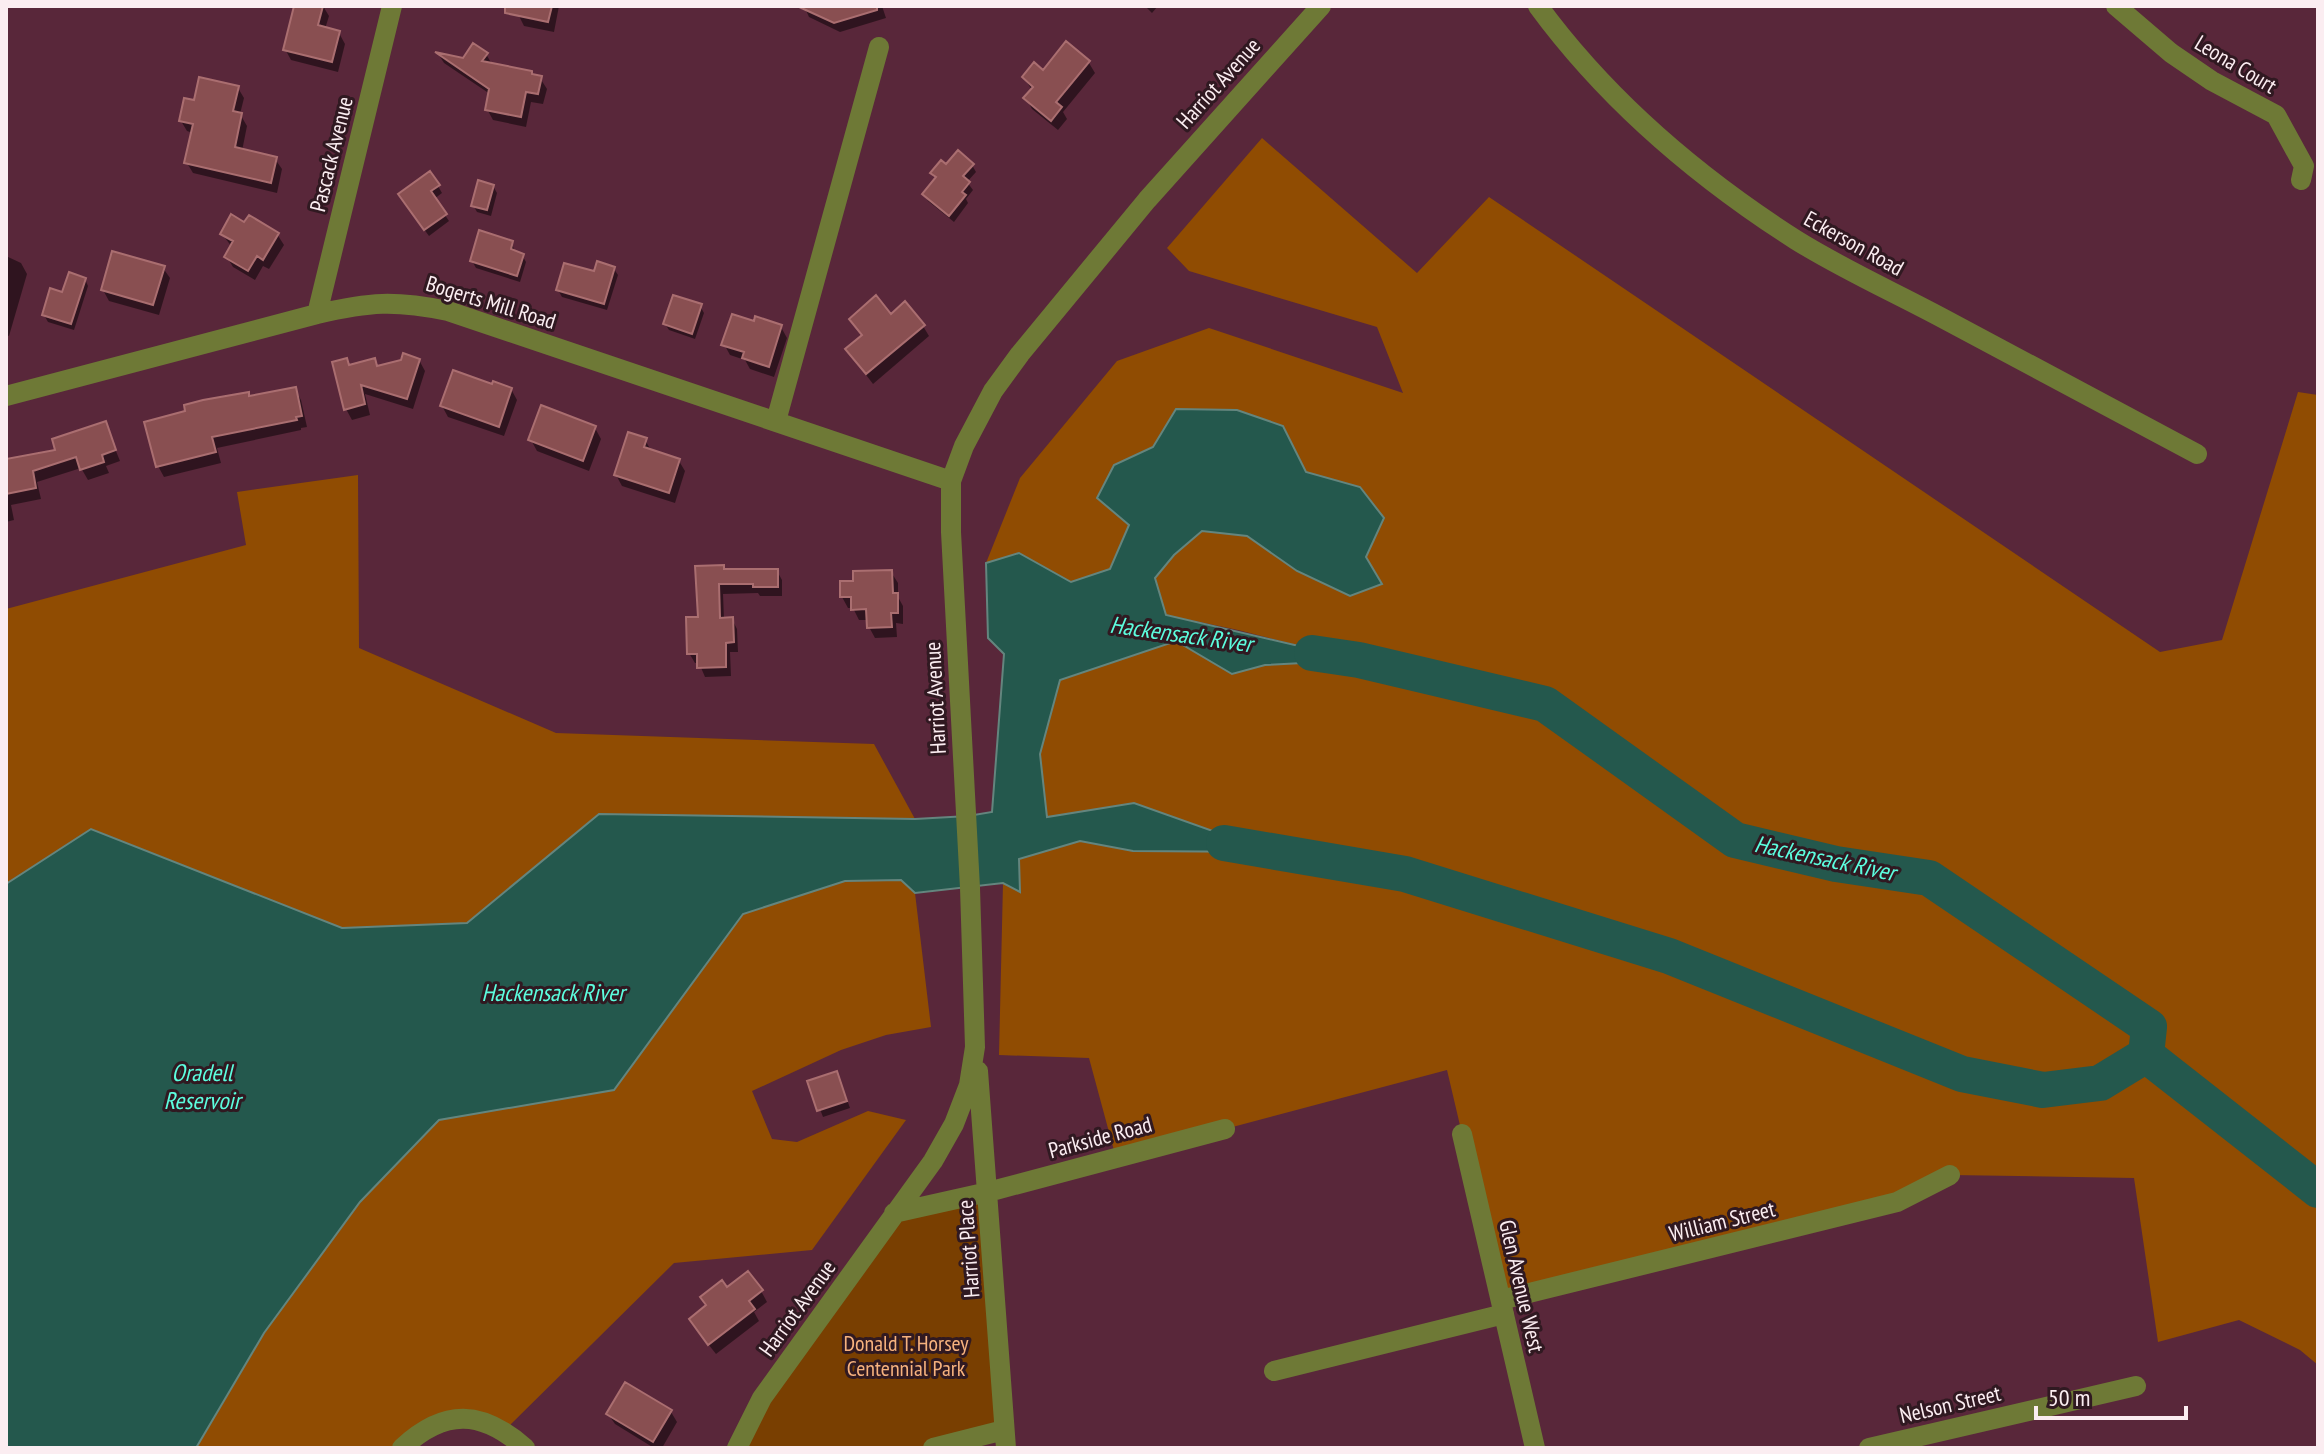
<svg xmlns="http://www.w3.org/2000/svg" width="2324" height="1454" viewBox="0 0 2324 1454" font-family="'PT Sans Narrow',sans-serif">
<rect width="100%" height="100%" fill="#59273a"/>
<path fill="#793f01" d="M988 1191 1004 1430 933 1448H737L894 1213Z"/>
<path fill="#904c02" d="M1262 138 1417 273 1489 197 2160 652 2222 640 2298 392 2318 395V1365L2300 1350 2239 1320 2158 1342 2134 1178 1950 1175 1897 1202 1501 1300 1447 1070 1116 1158 1089 1058 999 1055 1003 883 1019 859 1080 841 1133 851H1269L1134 803 1047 818 1040 754 1060 679 1176 641 1232 674 1265 665 1355 660 1238 630 1166 615 1155 578 1174 555 1202 530 1247 536 1297 571 1366 558 1360 487 1306 472 1283 426 1153 447 1114 465 1097 498 1129 525 1111 569 1071 582 1019 553 986 563 1020 478 1117 361 1209 328 1403 393 1377 327 1189 271 1167 248Z
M358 475 359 648 556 733 874 744 915 819 599 814 467 923 342 928 92 829 6 884V609L246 545 237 492Z
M901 880 915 893 931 1027 886 1035 841 1050 752 1091 772 1139 797 1142 868 1111 906 1120 812 1250 674 1263 505 1430 465 1419 402 1448H196L264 1333 360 1202 440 1120 614 1090 743 914 845 881Z"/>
<path fill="#24584d" stroke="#64857e" stroke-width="2" d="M1176 409 1237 410 1283 426 1306 472 1360 487 1384 518 1366 557 1382 584 1350 596 1297 571 1247 536 1202 531 1174 555 1155 578 1166 615 1359 660 1265 665 1232 674 1176 641 1060 680 1040 754 1047 817 1134 803 1272 852 1133 851 1080 841 1019 859 1020 892 1003 883 915 893 901 880 845 881 743 914 614 1090 439 1120 360 1202 264 1333 196 1448H6V884L91 829 342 928 467 923 599 814 915 819 968 816 992 812 1004 654 988 638 986 563 1019 553 1071 582 1110 569 1129 525 1097 498 1114 465 1153 447Z"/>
<path fill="#0007" d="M296 6H323L329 16 325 29 339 33 345 44 338 72 291 60 285 49Z
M514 6H559L554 32 524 26Z
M804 6H882L886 18 840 32 809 17Z
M1145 6H1158L1152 13Z
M486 54 493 66 540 78 547 89 543 104 531 102 526 127 493 120 487 109 490 94 444 63 439 55 464 60Z
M1089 63 1095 73 1063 112 1067 119 1058 130 1032 109 1026 98 1032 90 1024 78Z
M238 88 244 98 240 114 247 126 242 151 275 159 282 169 277 193 193 173 187 163 193 133 187 131 181 121 195 102Z
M972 165 976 172 967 182 973 190 966 199 968 203 954 222 928 201 924 194 936 179 933 173 947 167Z
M438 186 442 193 434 199 449 221 429 236 404 202Z
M493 186 497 193 491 216 477 212 473 205Z
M245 225 277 234 284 245 269 269 263 266 255 280 233 267 227 257 232 247 222 234Z
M512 243 515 253 522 255 526 262 520 282 476 268 472 261Z
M6 256 21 263 27 274 9 336 6 335Z
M163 268 170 278 159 315 109 301 103 290Z
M614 269 618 275 607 310 562 297 558 290Z
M85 279 88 286 74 330 48 322 44 315 64 295Z
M700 306 704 313 695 339 669 330 665 324Z
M891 316 923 326 929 336 873 384 847 350 863 337 851 319Z
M755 324 781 327 787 338 774 377 750 369 745 360 730 355 724 344Z
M419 360 425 371 413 409 365 394 370 415 352 420 346 409 350 367 374 361 378 367Z
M493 387 511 389 517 400 504 436 448 417 442 406Z
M295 389 301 400 307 427 301 428V430L217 448 221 463 164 477 158 466 250 398Z
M105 424 120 461 106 466 109 473 88 480 81 468 37 482 41 499 11 505 14 520 6 522V461L58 451Z
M595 428 601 439 589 471 537 451 531 440Z
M645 440 652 452 679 461 685 471 675 503 622 486 616 475Z
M723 567 725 571H777L782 580V596H760L758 593 723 594 724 619H732L737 629 738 652H730L731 676 705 677 699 663H695L689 653 700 619Z
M891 572 898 583V597L903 606V624L896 623 897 637 875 638 869 627 868 620H859L853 608H848L842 597 855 583Z
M840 1080 850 1108 823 1117 810 1083Z
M727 1290 761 1291 767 1302 754 1312 759 1321 716 1354 697 1330 708 1307Z
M671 1412 677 1422 662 1448H654L615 1424 608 1414Z"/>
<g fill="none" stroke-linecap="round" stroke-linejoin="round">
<path stroke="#24584d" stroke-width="36" d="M1312 653 1359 660 1545 704 1735 840 1836 864 1929 878 2149 1027 2146 1055 2318 1190
M1224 843 1405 874 1669 956 1962 1074 2043 1090 2100 1083 2146 1055"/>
</g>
<path fill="#894f51" stroke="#aa6e70" stroke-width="2" d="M294 6H323L318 25 340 31 332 62 283 50Z
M505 6H552L548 22 505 13Z
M797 6H877V10L834 23Z
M1066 41 1090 61 1056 102 1062 107 1051 121 1023 98 1033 87 1022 77 1034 62 1043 70Z
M473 43 488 53 482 61 532 71V74L542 76 538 94 526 92 521 117 485 110 489 89 435 52 463 58Z
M199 77 239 86 233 111 242 113 235 147 277 157 271 183 184 163 193 124 179 121 184 98 194 100Z
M958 150 974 164 963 176 970 182 962 192 966 195 949 216 922 194 936 177 930 173 941 160 946 164Z
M430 171 440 185 431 191 447 214 424 230 398 194Z
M478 180 494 185 487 210 471 206Z
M231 214 244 222 249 215 279 233 263 260 257 256 248 271 224 257 233 241 220 234Z
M479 230 513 241 511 249 524 254 517 276 470 261Z
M112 251 165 266 153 305 101 290Z
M597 261 615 267 604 304 556 290 564 263 594 271Z
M69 272 86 278 71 324 42 315 50 288 62 292Z
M673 295 702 304 692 334 663 324Z
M876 295 891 314 905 301 925 325 866 374 845 349 862 335 849 319Z
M732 314 754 321 755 316 782 325 769 367 742 358 744 352 721 345Z
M403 353 420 359 407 399 361 385 365 404 344 410 332 362 347 358 349 365 375 358 377 366 401 360Z
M453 370 492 384 493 381 512 388 499 427 440 406Z
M296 387 302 416 296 417 297 420 212 437 216 452 156 467 144 422 185 411 184 405 203 400 249 392V396Z
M541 405 596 426 583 461 528 440Z
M106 421 116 450 102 455 104 462 80 470 76 457 33 471 36 488 6 494V459L55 450 52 439Z
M628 432 647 438 644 447 680 459 669 493 614 475Z
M724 565V569H778V587H753V584H719L720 618 733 617 734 642 726 643V667L697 668V654H687L686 617H698L695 566Z
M892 570 893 593H898V613H891L892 627 867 628 866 609 851 610V597H840V581H853V571Z
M837 1071 847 1101 817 1111 807 1081Z
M748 1271 763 1290 749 1301 755 1309 708 1345 689 1319 706 1305 700 1297 722 1280 727 1287Z
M625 1382 672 1410 653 1442 606 1414Z"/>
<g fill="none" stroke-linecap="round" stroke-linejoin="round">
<path stroke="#6e7936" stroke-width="20" d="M1538 6C1607 100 1699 178 1796 240 1844 270 1896 293 1946 320 2029 364 2113 409 2197 454
M2116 6 2171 53 2212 81 2276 115 2304 166 2301 180
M317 314 392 6
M6 396 317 314C370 302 394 300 448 311L951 481
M776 421 879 47
M978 1071 1006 1448
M1462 1134 1535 1448
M894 1213 988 1192 1225 1129
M1501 1300 1897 1202 1950 1175
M1274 1371 1504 1314
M402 1448C445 1408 482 1410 525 1448
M737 1448 762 1398 933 1161 954 1124 969 1085 975 1047 970 888 951 532V481L964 446 993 391 1020 354 1147 200 1321 6
M933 1448 1004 1430
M1869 1448 2136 1386"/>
</g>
<g text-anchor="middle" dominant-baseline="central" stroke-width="6" stroke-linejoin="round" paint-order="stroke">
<g font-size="22" fill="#fbedf1" stroke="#301921">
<text transform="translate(2236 64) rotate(31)">Leona Court</text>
<text transform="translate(1218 83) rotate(-48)">Harriot Avenue</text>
<text transform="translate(331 154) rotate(-76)">Pascack Avenue</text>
<text transform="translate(1854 243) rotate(29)">Eckerson Road</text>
<text transform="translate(491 302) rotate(17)">Bogerts Mill Road</text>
<text transform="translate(935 698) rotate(-93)">Harriot Avenue</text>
<text transform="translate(1100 1137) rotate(-15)">Parkside Road</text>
<text transform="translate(1722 1221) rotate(-14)">William Street</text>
<text transform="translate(968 1249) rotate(-94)">Harriot Place</text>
<text transform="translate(1522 1286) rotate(77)">Glen Avenue West</text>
<text transform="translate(797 1308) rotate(-54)">Harriot Avenue</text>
<text transform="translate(1950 1404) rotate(-13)">Nelson Street</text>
</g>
<g font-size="22" fill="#f7b27e" stroke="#301921">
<text x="906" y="1343">Donald T. Horsey<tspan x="906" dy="25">Centennial Park</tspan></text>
</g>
<g font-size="24" font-style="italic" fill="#5cfdde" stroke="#301921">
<text transform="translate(1181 634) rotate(8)">Hackensack River</text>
<text transform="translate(1825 858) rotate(12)">Hackensack River</text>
<text x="553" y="992">Hackensack River</text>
<text x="202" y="1072">Oradell<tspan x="202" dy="28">Reservoir</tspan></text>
</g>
</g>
<rect width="2324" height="1454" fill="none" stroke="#fbedf1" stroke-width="16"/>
<path d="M2036 1406v12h150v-12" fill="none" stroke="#fbedf1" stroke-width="4"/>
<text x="2048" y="1406" font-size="24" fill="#fbedf1" stroke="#301921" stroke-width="6" paint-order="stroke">50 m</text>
</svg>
